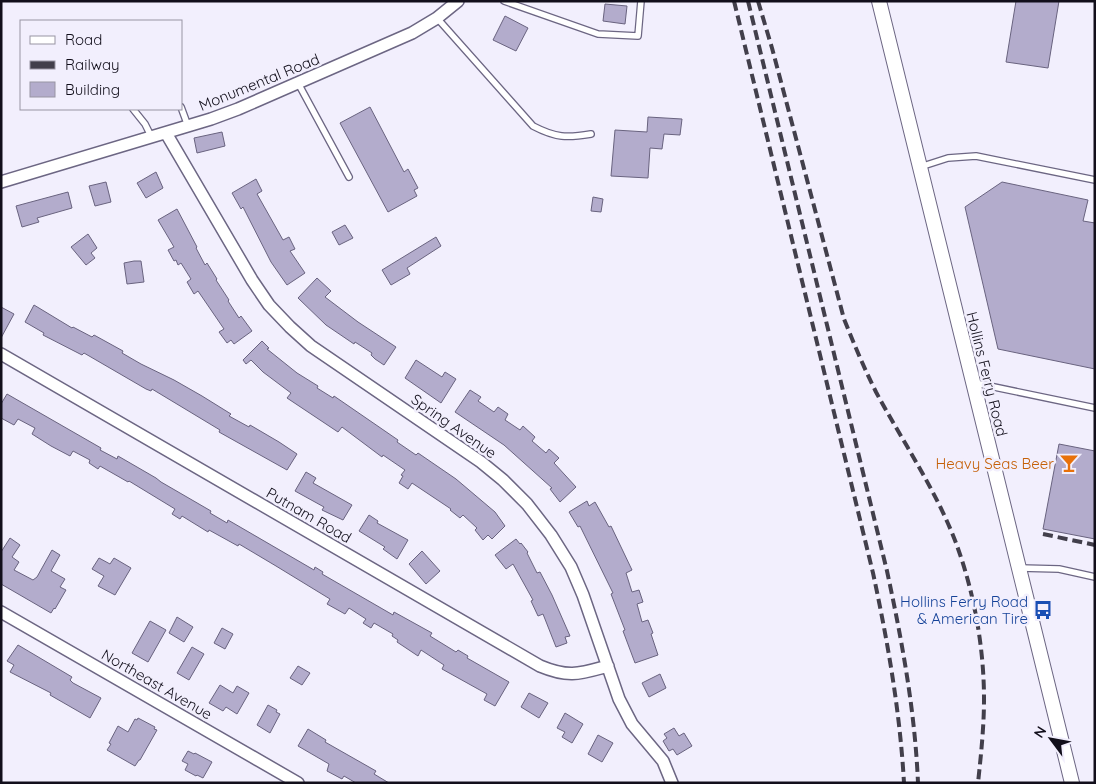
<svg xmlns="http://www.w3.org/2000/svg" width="1096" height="784" viewBox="0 0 1096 784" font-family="Quicksand,sans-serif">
<rect width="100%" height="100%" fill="#f2effd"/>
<path fill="#b3accc" stroke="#69637f" d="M1016 1H1059L1048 68 1006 62Z
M605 4 627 6 625 24 603 21Z
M505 16 528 28 516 51 493 40Z
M370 107 404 172 408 169 418 188 414 190 417 196 388 212 340 123Z
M648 117 682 119 680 135 664 134 662 149 650 148 648 178 611 176 615 130 647 132Z
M222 132 225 146 197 153 194 138Z
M156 172 163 188 146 198 137 183Z
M256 179 262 191 257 194 283 240 289 237 295 249 290 251 305 273 287 285 271 262 243 207 241 209 232 193Z
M106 182 111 202 95 206 89 186Z
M1002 182 1088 200 1083 221 1095 223V369L998 349 965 207Z
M68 192 72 208 37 218 39 222 22 227 16 206Z
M593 197 603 199 601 212 591 211Z
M177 209 197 247 196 248 205 265 207 263 217 279 216 280 229 300 228 301 239 318 241 316 252 331 234 344 231 340 227 343 219 332 224 329 198 291 194 294 187 282 191 279 181 263 178 265 176 260 174 261 168 250 174 247 158 220Z
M345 225 353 238 339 245 332 232Z
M88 234 97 248 91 253 95 258 86 265 71 247Z
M436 237 441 246 407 268 410 274 391 285 382 270Z
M134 261H141L144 282 127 284 124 263Z
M317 278 331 291 325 297 358 322 396 347 384 365 375 359 371 355 372 353 355 342 354 344 326 325 298 298Z
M34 305 72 328 73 327 92 337 94 335 123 351 122 353 141 364 174 380 202 396 231 414 229 416 249 427 250 425 279 442 297 454 287 470 219 432 220 430 152 389 151 391 146 389 84 353 82 355 43 335 44 333 25 322Z
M1 307 14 314 1 338Z
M262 341 269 348 267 349 297 373 318 386 317 388 333 398 334 396 398 440 397 442 416 455 418 453 456 479 495 512 505 526 492 539 488 535 483 540 475 530 477 528 463 515 460 518 450 510 451 509 412 483 408 489 399 483 403 476 401 475 405 470 383 455 382 457 342 427 338 432 287 398 291 393 263 372 251 360 246 364 243 360Z
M416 360 442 377 445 372 456 379 441 403 405 378Z
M470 390 481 397 478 401 494 412 498 407 508 414 505 420 520 430 523 426 535 437 532 441 546 453 549 449 559 458 554 463 576 487 560 502 550 489 552 488 504 445 455 412Z
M7 394 101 448 100 450 117 459 118 456 156 478 161 482 211 511 210 513 227 523 228 520 314 570 315 567 323 572 322 574 393 615 394 612 432 633 430 636 456 652 458 650 468 656 467 658 509 682 495 706 484 700 487 694 442 669 444 665 421 650 418 656 397 642 398 640 392 636 393 634 374 623 371 628 363 623 366 619 349 608 345 614 327 604 330 599 276 566 239 544 238 546 209 530 208 532 182 516 180 519 172 514 175 509 129 481 128 482 100 466 98 469 89 463 90 460 73 451 70 456 51 446 32 434 35 428 18 419 14 425 1 418V404Z
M1059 444 1095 451V539L1043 529Z
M306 472 316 478 313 483 352 505 343 520 322 510 324 507 295 491Z
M587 501 589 506 595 502 609 527 611 526 632 570 626 573 632 592 639 590 643 602 637 604 642 622 648 620 653 633 651 634 658 655 635 663 623 631 625 630 611 594 613 593 580 526 578 527 569 512Z
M369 515 378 521 377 523 408 540 397 559 383 549 385 547 359 531Z
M10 538 20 545 12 557 19 562 14 570 33 580 37 577 52 550 60 555 51 571 65 579 60 587 66 590 55 609 54 608 51 613 1 584V552Z
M516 539 520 544 521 543 528 552 527 553 537 573 540 572 552 595 570 636 565 637 567 643 556 647 543 614 538 616 531 601 533 600 513 564 506 569 495 555Z
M422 551 440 571 426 584 409 564Z
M99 558 110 564 114 558 131 568 115 595 98 586 104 576 92 569Z
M177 617 193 627 184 642 169 633Z
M150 621 166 630 148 662 132 653Z
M222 628 233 634 225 649 214 643Z
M18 645 72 677 70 680 73 683 101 698 90 718 50 695 51 693 10 672 14 665 7 661Z
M192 647 204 654 189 680 177 673Z
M298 666 310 673 302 685 290 678Z
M660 674 666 688 649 697 642 683Z
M220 685 233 693 237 686 249 693 237 714 226 707 223 711 209 703Z
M529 693 548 703 539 718 521 707Z
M268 705 277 710 276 712 280 714 270 733 257 725Z
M565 713 583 724 572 743 562 737 565 732 557 728Z
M138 718 155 727 154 729 157 730 140 760H139L135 766 107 750 111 744 109 743 118 726 128 732 135 719 137 720Z
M674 728 679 736 684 733 692 746 677 755 673 749 669 751 663 741 667 738 664 734Z
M308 729 326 740 325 742 376 771 374 774 389 783H356L344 776 342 779 327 771 329 764 298 746Z
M598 735 613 743 602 762 588 754Z
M188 751 194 754 195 753 212 762 203 778 197 775 196 776 185 770 188 764 182 761Z"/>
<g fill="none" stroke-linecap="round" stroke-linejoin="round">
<g stroke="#6c6683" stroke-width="8">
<path id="service" d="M504 1 598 34 638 36 641 1
M437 18 533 126C556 138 567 138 591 134
M298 83 349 177
M181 107 188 126
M133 109 145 124 152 138
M920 167 948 158 976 156 1095 180
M975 383 1095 408
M1020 568 1059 569 1095 577"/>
</g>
<g stroke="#6c6683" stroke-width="14">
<path id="minor" d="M166 133 252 280 269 305 290 327 311 346 481 462 503 480 527 504 551 535 571 567 583 595 619 699 632 724 663 761 672 783
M1 182 211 119 238 109 412 33 437 18 458 1
M1 354 540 666C569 678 579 674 608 666
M1 612 298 783"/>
</g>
<g stroke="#6c6683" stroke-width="16">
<path id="tertiary" d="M879 1 1072 783"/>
</g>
<use href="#service" stroke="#fff" stroke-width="5.5"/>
<use href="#minor" stroke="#fff" stroke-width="11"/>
<use href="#tertiary" stroke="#fff" stroke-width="14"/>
<path stroke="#423f4b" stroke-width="4" stroke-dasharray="10 5" stroke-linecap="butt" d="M734 1 873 573C888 643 900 712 904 783
M748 1 887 571C902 641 915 711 918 783
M758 1 772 48 844 319C854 344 864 368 876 392 903 442 936 490 956 543 974 592 984 647 984 699 984 727 981 755 978 783
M1043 534 1095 545"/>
</g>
<defs>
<g id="bar-bare" transform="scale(1.5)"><path d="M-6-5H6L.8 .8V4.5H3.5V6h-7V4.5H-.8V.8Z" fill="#e8710a" stroke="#f2effd" stroke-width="2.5" paint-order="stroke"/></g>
<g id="bus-bare" transform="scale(1.5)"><path d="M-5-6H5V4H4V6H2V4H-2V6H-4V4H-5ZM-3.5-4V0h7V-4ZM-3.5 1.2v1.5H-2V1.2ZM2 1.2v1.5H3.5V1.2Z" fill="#1a4fb4" stroke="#f2effd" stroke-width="2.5" paint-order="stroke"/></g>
</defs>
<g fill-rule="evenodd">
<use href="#bar-bare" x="1069" y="463"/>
<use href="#bus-bare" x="1043" y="610"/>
</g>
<g text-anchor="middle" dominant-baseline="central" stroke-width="5" stroke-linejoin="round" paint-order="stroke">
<g font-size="15" fill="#120f1b" stroke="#f2effd">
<text transform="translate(259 82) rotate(-22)">Monumental Road</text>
<text transform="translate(987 374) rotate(76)">Hollins Ferry Road</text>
<text transform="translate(454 426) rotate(35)">Spring Avenue</text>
<text transform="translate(309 515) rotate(30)">Putnam Road</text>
<text transform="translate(157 684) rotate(30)">Northeast Avenue</text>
</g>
<g font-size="15" fill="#c56008" stroke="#f2effd" text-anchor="end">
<text x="1054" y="463">Heavy Seas Beer</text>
</g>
<g font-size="15" fill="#164399" stroke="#f2effd" text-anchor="end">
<text x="1028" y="601">Hollins Ferry Road<tspan x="1028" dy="17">&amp; American Tire</tspan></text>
</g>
</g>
<rect width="1096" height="784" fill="none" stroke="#120f1b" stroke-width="5"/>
<rect x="20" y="20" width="162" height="90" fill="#f2effd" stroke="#9895a3"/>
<rect x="30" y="36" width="25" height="8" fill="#ffffff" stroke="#9895a3"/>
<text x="65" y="45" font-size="15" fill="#120f1b">Road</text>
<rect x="30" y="61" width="25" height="8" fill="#423f4b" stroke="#9895a3"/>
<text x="65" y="70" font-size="15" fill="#120f1b">Railway</text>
<rect x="30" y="82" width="25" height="15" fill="#b3accc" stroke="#9895a3"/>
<text x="65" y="95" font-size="15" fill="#120f1b">Building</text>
<g transform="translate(1051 739) rotate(302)" stroke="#f2effd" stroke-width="4" paint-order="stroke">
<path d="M0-4L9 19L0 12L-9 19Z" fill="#120f1b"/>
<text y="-8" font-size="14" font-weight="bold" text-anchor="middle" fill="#120f1b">N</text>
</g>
</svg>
